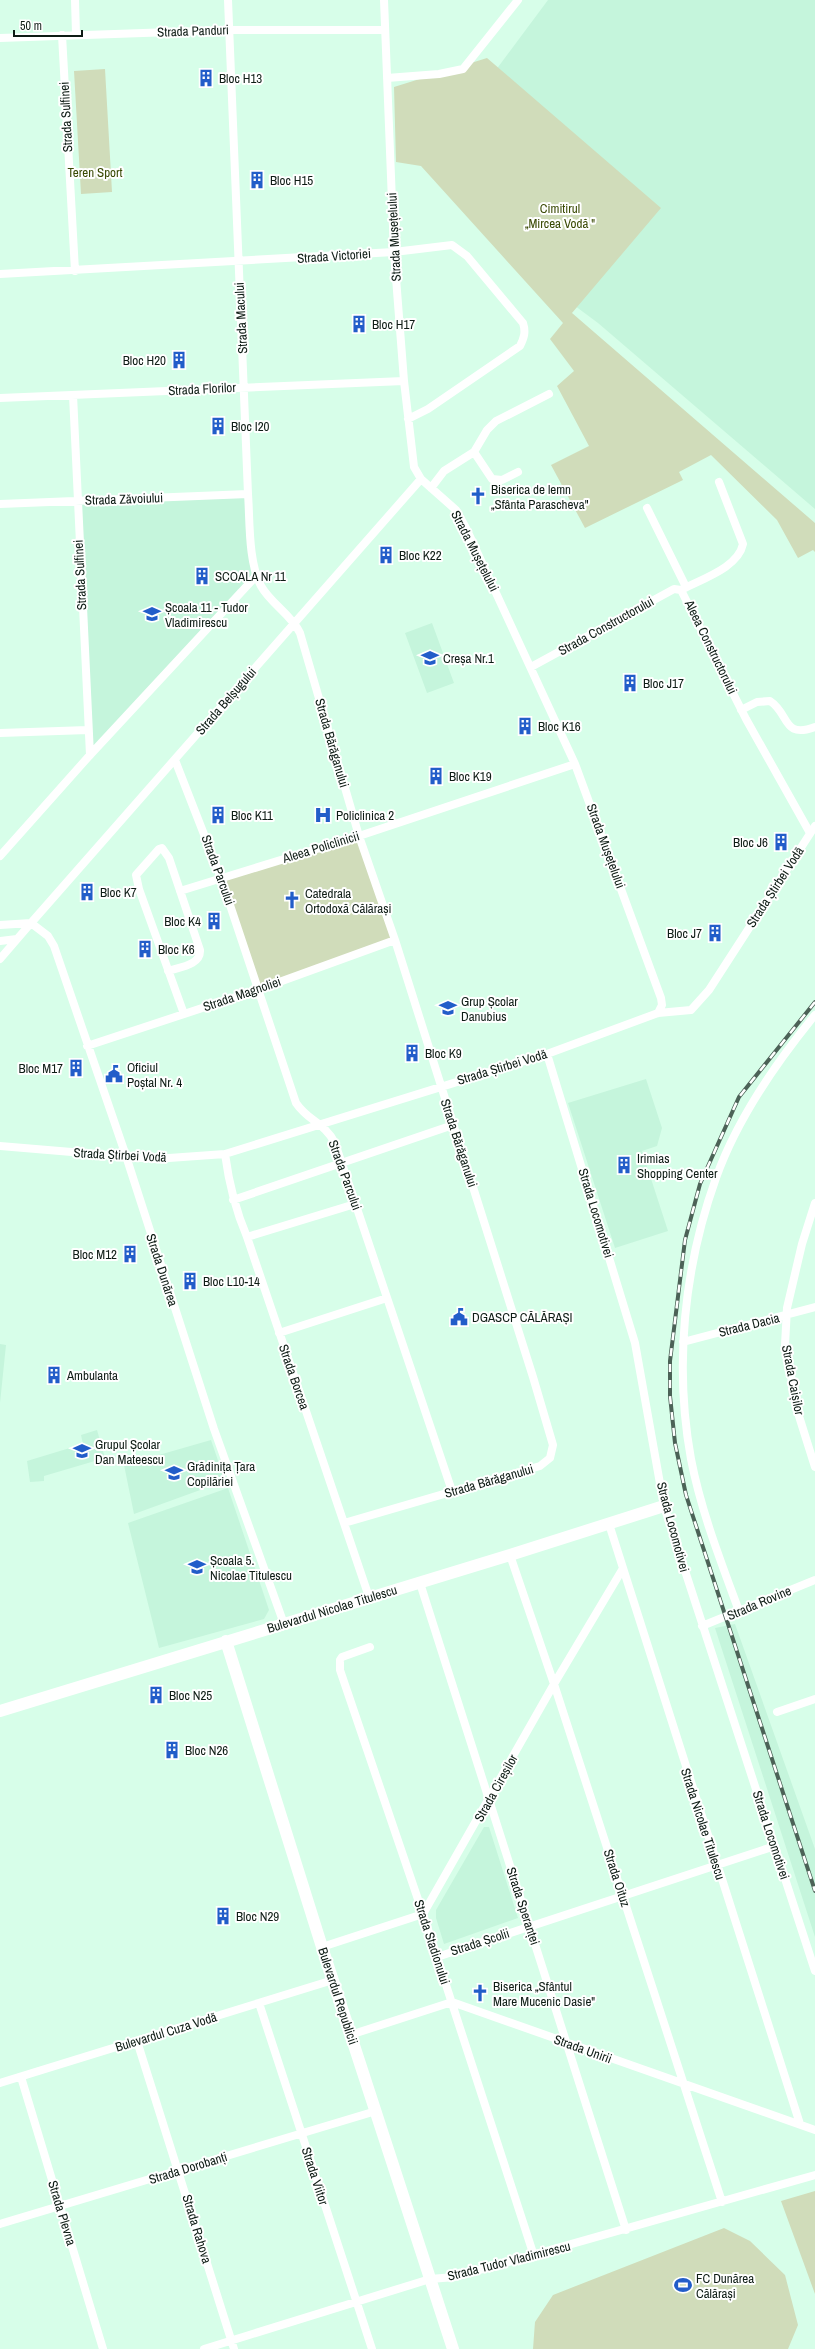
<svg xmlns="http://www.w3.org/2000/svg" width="815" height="2349" viewBox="0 0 815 2349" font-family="'Archivo Narrow',sans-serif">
<rect width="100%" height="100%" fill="#d7fee9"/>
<path fill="#c5f5dc" d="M548 0H815V509L598 323 559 294 487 82Z
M248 494 257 575 90 755 77 501Z
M432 623 454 683 427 693 405 633Z
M646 1079 662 1128 657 1146 642 1151 668 1231 615 1248 568 1103Z
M0 1344 6 1345 0 1403Z
M97 1430 105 1458 44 1476V1481L30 1482 27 1461 83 1444 81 1435Z
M211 1440 225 1481 134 1514 124 1465Z
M228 1488 269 1610 264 1619 159 1648 128 1523Z
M735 1624 815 1849V1937L715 1628Z
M484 1827H489L518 1918 444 1944 436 1918V1910Z"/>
<path fill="#d0dcba" d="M487 58 661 208 572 313 815 523V552L813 550 798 558 777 520 711 455 679 472 683 480 585 528 551 465 589 446 557 386 574 371 550 339 563 323 421 166 396 162 394 87Z
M105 69 112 192 81 194 74 71Z
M359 836 395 940 260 989 221 878Z
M815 2191V2294L781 2201Z
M724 2228 750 2241 785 2275 798 2325 788 2349H533L535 2322 553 2295Z"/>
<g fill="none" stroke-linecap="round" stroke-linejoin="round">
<path stroke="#fff" stroke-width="8" d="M75 0 76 34
M228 0 248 494C250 520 248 562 261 586 271 604 291 614 300 633L359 836 395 940 533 1377 553 1445 550 1458 540 1466 344 1523
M384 0 394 252 404 381 414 467 421 479 456 510 466 528 575 764 661 998 662 1005 658 1013
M62 35 75 271
M0 38 229 30H385
M387 78 439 74 463 69 518 0
M0 274 394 252 452 245 467 256 523 323C526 332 524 338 520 346L428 409 408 419
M73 395 90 755
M0 398 404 381
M474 452 492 479 502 480 518 472
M431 488 444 471 474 452 487 430 496 421 549 394
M0 504 248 494
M647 508 686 587
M681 590 746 719 810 833
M681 590C701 579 738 568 743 544L719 482
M531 667 674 589 681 590
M741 710 757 702 770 701C790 714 782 739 815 727
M0 733 88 730
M175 760 221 878 296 1103C309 1122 324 1122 335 1143L452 1491
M0 856 90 755 257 575
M180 891 359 836 575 764
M0 925 31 923 0 959
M0 941 17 939
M168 971C180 967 201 965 200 950L169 858 162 848 159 849 136 875 139 889 184 1014
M87 1046 260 989 395 940
M547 1054 635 1343 664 1506 815 1971
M0 1146 155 1159 225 1154 547 1054 658 1013 691 1010 709 990 815 826
M225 1154C229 1184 235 1209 247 1237L369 1597
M233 1200 453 1125
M815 1203 802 1244 787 1308 785 1345 798 1413 815 1467
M247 1237 355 1204
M279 1333 387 1298
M683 1342 815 1307
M609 1524 800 2124
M510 1555 554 1684 722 2202
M420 1583 626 2230
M739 1611C721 1562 701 1511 691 1459 674 1366 684 1267 716 1178 737 1119 775 1064 815 1015
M284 1624 214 1429 126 1156 54 946 48 936 31 923 421 479
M702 1626 815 1580
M370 1647 342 1657 340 1660V1670L423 1914 534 2256
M777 1712 815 1699
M322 1947 423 1914 554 1684 622 1570
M437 1957 775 1846
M259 2003 372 2349
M350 2035 452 2002 815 2130
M137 2041 234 2349
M21 2077 103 2349
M0 2083 333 1980
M0 2224 376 2111
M204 2349 430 2279 455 2277 815 2175"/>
<path stroke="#fff" stroke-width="12" d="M226 1641 322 1947 453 2349
M0 1711 510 1555 664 1506"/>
<g stroke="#4c6257" stroke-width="4">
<path id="rail" d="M815 1002 739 1097 700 1184 685 1240 670 1361V1396L675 1443 686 1495 815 1891"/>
</g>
<use href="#rail" stroke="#fff" stroke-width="2.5" stroke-dasharray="8" stroke-linecap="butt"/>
</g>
<defs>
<g id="building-bare" transform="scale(1.38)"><path d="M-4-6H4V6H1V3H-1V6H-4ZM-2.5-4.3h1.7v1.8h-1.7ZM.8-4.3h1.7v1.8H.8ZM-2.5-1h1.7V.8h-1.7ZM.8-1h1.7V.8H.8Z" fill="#225dc9" stroke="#fff" stroke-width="2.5" paint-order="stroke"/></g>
<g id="church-bare" transform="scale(1.38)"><path d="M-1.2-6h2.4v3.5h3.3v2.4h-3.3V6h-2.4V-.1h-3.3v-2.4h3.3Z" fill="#225dc9" stroke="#fff" stroke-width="2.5" paint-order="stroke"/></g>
<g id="school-bare" transform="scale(1.38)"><path d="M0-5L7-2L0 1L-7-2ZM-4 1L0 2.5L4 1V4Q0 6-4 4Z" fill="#225dc9" stroke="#fff" stroke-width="2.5" paint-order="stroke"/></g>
<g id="hospital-bare" transform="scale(1.38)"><path d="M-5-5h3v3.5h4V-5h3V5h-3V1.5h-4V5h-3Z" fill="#225dc9" stroke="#fff" stroke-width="2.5" paint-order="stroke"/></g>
<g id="civic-bare" transform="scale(1.38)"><path d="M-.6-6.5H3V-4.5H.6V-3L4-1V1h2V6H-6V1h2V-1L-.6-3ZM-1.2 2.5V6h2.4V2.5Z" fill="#225dc9" stroke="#fff" stroke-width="2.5" paint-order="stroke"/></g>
<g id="stadium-bare" transform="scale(1.38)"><path d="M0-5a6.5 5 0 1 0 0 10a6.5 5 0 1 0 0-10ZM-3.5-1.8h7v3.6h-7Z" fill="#225dc9" stroke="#fff" stroke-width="2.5" paint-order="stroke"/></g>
</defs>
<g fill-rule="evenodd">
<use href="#building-bare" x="206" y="78"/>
<use href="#building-bare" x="257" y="180"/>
<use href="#building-bare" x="359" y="324"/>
<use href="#building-bare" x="179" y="360"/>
<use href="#building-bare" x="218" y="426"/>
<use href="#church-bare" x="478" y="496"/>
<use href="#building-bare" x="386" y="555"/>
<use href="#building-bare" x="202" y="576"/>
<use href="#school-bare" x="152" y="614"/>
<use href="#school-bare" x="430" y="658"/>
<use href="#building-bare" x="630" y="683"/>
<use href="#building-bare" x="525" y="726"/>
<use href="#building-bare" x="436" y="776"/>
<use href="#building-bare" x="218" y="815"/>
<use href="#hospital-bare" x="323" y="815"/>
<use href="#building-bare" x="781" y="842"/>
<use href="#building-bare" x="87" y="892"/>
<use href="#church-bare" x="292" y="900"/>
<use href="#building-bare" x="214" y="921"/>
<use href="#building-bare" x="715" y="933"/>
<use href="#building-bare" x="145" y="949"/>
<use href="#school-bare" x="448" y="1008"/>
<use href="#building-bare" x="412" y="1053"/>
<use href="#building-bare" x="76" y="1068"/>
<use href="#civic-bare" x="114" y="1074"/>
<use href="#building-bare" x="624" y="1165"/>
<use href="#building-bare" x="130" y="1254"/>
<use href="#building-bare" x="190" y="1281"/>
<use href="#civic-bare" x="459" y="1317"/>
<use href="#building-bare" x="54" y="1375"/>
<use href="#school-bare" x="82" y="1451"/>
<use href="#school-bare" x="174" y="1473"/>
<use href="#school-bare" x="197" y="1567"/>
<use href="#building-bare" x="156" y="1695"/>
<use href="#building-bare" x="172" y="1750"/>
<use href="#building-bare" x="223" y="1916"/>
<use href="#church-bare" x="480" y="1993"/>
<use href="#stadium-bare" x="683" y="2285"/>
</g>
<g text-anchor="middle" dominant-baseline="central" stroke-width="4" stroke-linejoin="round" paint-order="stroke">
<g font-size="13" fill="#0e1c15" stroke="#fff">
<text transform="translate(193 31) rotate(-2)">Strada Panduri</text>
<text transform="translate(66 117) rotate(-93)">Strada Sulfinei</text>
<text transform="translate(394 237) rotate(-93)">Strada Mușețelului</text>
<text transform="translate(334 256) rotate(-4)">Strada Victoriei</text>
<text transform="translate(241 318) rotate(-93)">Strada Macului</text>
<text transform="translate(202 389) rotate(-3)">Strada Florilor</text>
<text transform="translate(124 499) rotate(-2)">Strada Zăvoiului</text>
<text transform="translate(475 551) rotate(63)">Strada Mușețelului</text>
<text transform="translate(80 575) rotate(-93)">Strada Sulfinei</text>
<text transform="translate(606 626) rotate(-29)">Strada Constructorului</text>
<text transform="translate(711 647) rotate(64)">Aleea Constructorului</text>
<text transform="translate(226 701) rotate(-49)">Strada Belșugului</text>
<text transform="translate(332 743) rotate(74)">Strada Bărăganului</text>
<text transform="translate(606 846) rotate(70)">Strada Mușețelului</text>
<text transform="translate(321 847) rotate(-17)">Aleea Policlinicii</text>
<text transform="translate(218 870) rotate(70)">Strada Parcului</text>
<text transform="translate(775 887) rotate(-57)">Strada Știrbei Vodă</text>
<text transform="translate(242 994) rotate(-19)">Strada Magnoliei</text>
<text transform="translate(502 1067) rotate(-17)">Strada Știrbei Vodă</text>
<text transform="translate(459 1143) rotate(72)">Strada Bărăganului</text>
<text transform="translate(120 1155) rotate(3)">Strada Știrbei Vodă</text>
<text transform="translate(345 1175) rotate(70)">Strada Parcului</text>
<text transform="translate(596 1213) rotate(73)">Strada Locomotivei</text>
<text transform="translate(162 1270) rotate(72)">Strada Dunărea</text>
<text transform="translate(749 1325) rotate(-14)">Strada Dacia</text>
<text transform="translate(294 1377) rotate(71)">Strada Borcea</text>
<text transform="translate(793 1380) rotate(79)">Strada Caișilor</text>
<text transform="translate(489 1481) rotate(-16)">Strada Bărăganului</text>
<text transform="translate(673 1527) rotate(75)">Strada Locomotivei</text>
<text transform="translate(759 1603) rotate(-23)">Strada Rovine</text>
<text transform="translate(332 1609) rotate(-17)">Bulevardul Nicolae Titulescu</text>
<text transform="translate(496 1788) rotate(-61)">Strada Cireșilor</text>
<text transform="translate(703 1824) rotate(72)">Strada Nicolae Titulescu</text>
<text transform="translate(771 1835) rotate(72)">Strada Locomotivei</text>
<text transform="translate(617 1878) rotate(72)">Strada Oituz</text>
<text transform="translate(523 1906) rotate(72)">Strada Speranței</text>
<text transform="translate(432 1942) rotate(72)">Strada Stadionului</text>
<text transform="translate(480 1942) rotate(-18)">Strada Școlii</text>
<text transform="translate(338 1996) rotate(72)">Bulevardul Republicii</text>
<text transform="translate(166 2032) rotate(-17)">Bulevardul Cuza Vodă</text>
<text transform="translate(583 2049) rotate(20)">Strada Unirii</text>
<text transform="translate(188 2168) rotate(-17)">Strada Dorobanți</text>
<text transform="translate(315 2176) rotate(72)">Strada Viitor</text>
<text transform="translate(62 2213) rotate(73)">Strada Plevna</text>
<text transform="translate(197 2229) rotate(73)">Strada Rahova</text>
<text transform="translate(509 2261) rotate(-14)">Strada Tudor Vladimirescu</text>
</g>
<g font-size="13" fill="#0e1c15" stroke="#fff" text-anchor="start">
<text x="219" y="78">Bloc H13</text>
<text x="270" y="180">Bloc H15</text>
<text x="372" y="324">Bloc H17</text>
<text x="166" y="360" text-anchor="end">Bloc H20</text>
<text x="231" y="426">Bloc I20</text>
<text x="491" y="489">Biserica de lemn<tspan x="491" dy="15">„Sfânta Parascheva"</tspan></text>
<text x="399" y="555">Bloc K22</text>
<text x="215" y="576">SCOALA Nr 11</text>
<text x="165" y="607">Școala 11 - Tudor<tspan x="165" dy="15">Vladimirescu</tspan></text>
<text x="443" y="658">Creșa Nr.1</text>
<text x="643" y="683">Bloc J17</text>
<text x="538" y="726">Bloc K16</text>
<text x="449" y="776">Bloc K19</text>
<text x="231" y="815">Bloc K11</text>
<text x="336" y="815">Policlinica 2</text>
<text x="768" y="842" text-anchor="end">Bloc J6</text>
<text x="100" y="892">Bloc K7</text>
<text x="305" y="893">Catedrala<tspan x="305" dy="15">Ortodoxă Călărași</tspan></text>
<text x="201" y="921" text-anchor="end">Bloc K4</text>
<text x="702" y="933" text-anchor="end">Bloc J7</text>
<text x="158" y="949">Bloc K6</text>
<text x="461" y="1001">Grup Școlar<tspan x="461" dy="15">Danubius</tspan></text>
<text x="425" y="1053">Bloc K9</text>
<text x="127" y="1067">Oficiul<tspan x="127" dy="15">Poștal Nr. 4</tspan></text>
<text x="63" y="1068" text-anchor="end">Bloc M17</text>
<text x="637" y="1158">Irimias<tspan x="637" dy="15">Shopping Center</tspan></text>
<text x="117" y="1254" text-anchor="end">Bloc M12</text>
<text x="203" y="1281">Bloc L10-14</text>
<text x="472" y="1317">DGASCP CĂLĂRAȘI</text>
<text x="67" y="1375">Ambulanta</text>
<text x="95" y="1444">Grupul Școlar<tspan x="95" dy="15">Dan Mateescu</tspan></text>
<text x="187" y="1466">Grădinița Țara<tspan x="187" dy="15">Copilăriei</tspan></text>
<text x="210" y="1560">Școala 5.<tspan x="210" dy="15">Nicolae Titulescu</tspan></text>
<text x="169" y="1695">Bloc N25</text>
<text x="185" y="1750">Bloc N26</text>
<text x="236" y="1916">Bloc N29</text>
<text x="493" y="1986">Biserica „Sfântul<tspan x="493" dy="15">Mare Mucenic Dasie"</tspan></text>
<text x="696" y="2278">FC Dunărea<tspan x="696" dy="15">Călărași</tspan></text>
</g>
<g font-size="13" fill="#394903" stroke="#fff">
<text x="95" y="172">Teren Sport</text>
<text x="560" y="208">Cimitirul<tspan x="560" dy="15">„Mircea Vodă "</tspan></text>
</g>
</g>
<path d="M14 30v6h68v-6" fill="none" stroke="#0e1c15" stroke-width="2"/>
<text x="20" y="30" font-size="12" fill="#0e1c15" stroke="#ffffff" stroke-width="3" paint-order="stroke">50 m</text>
</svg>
